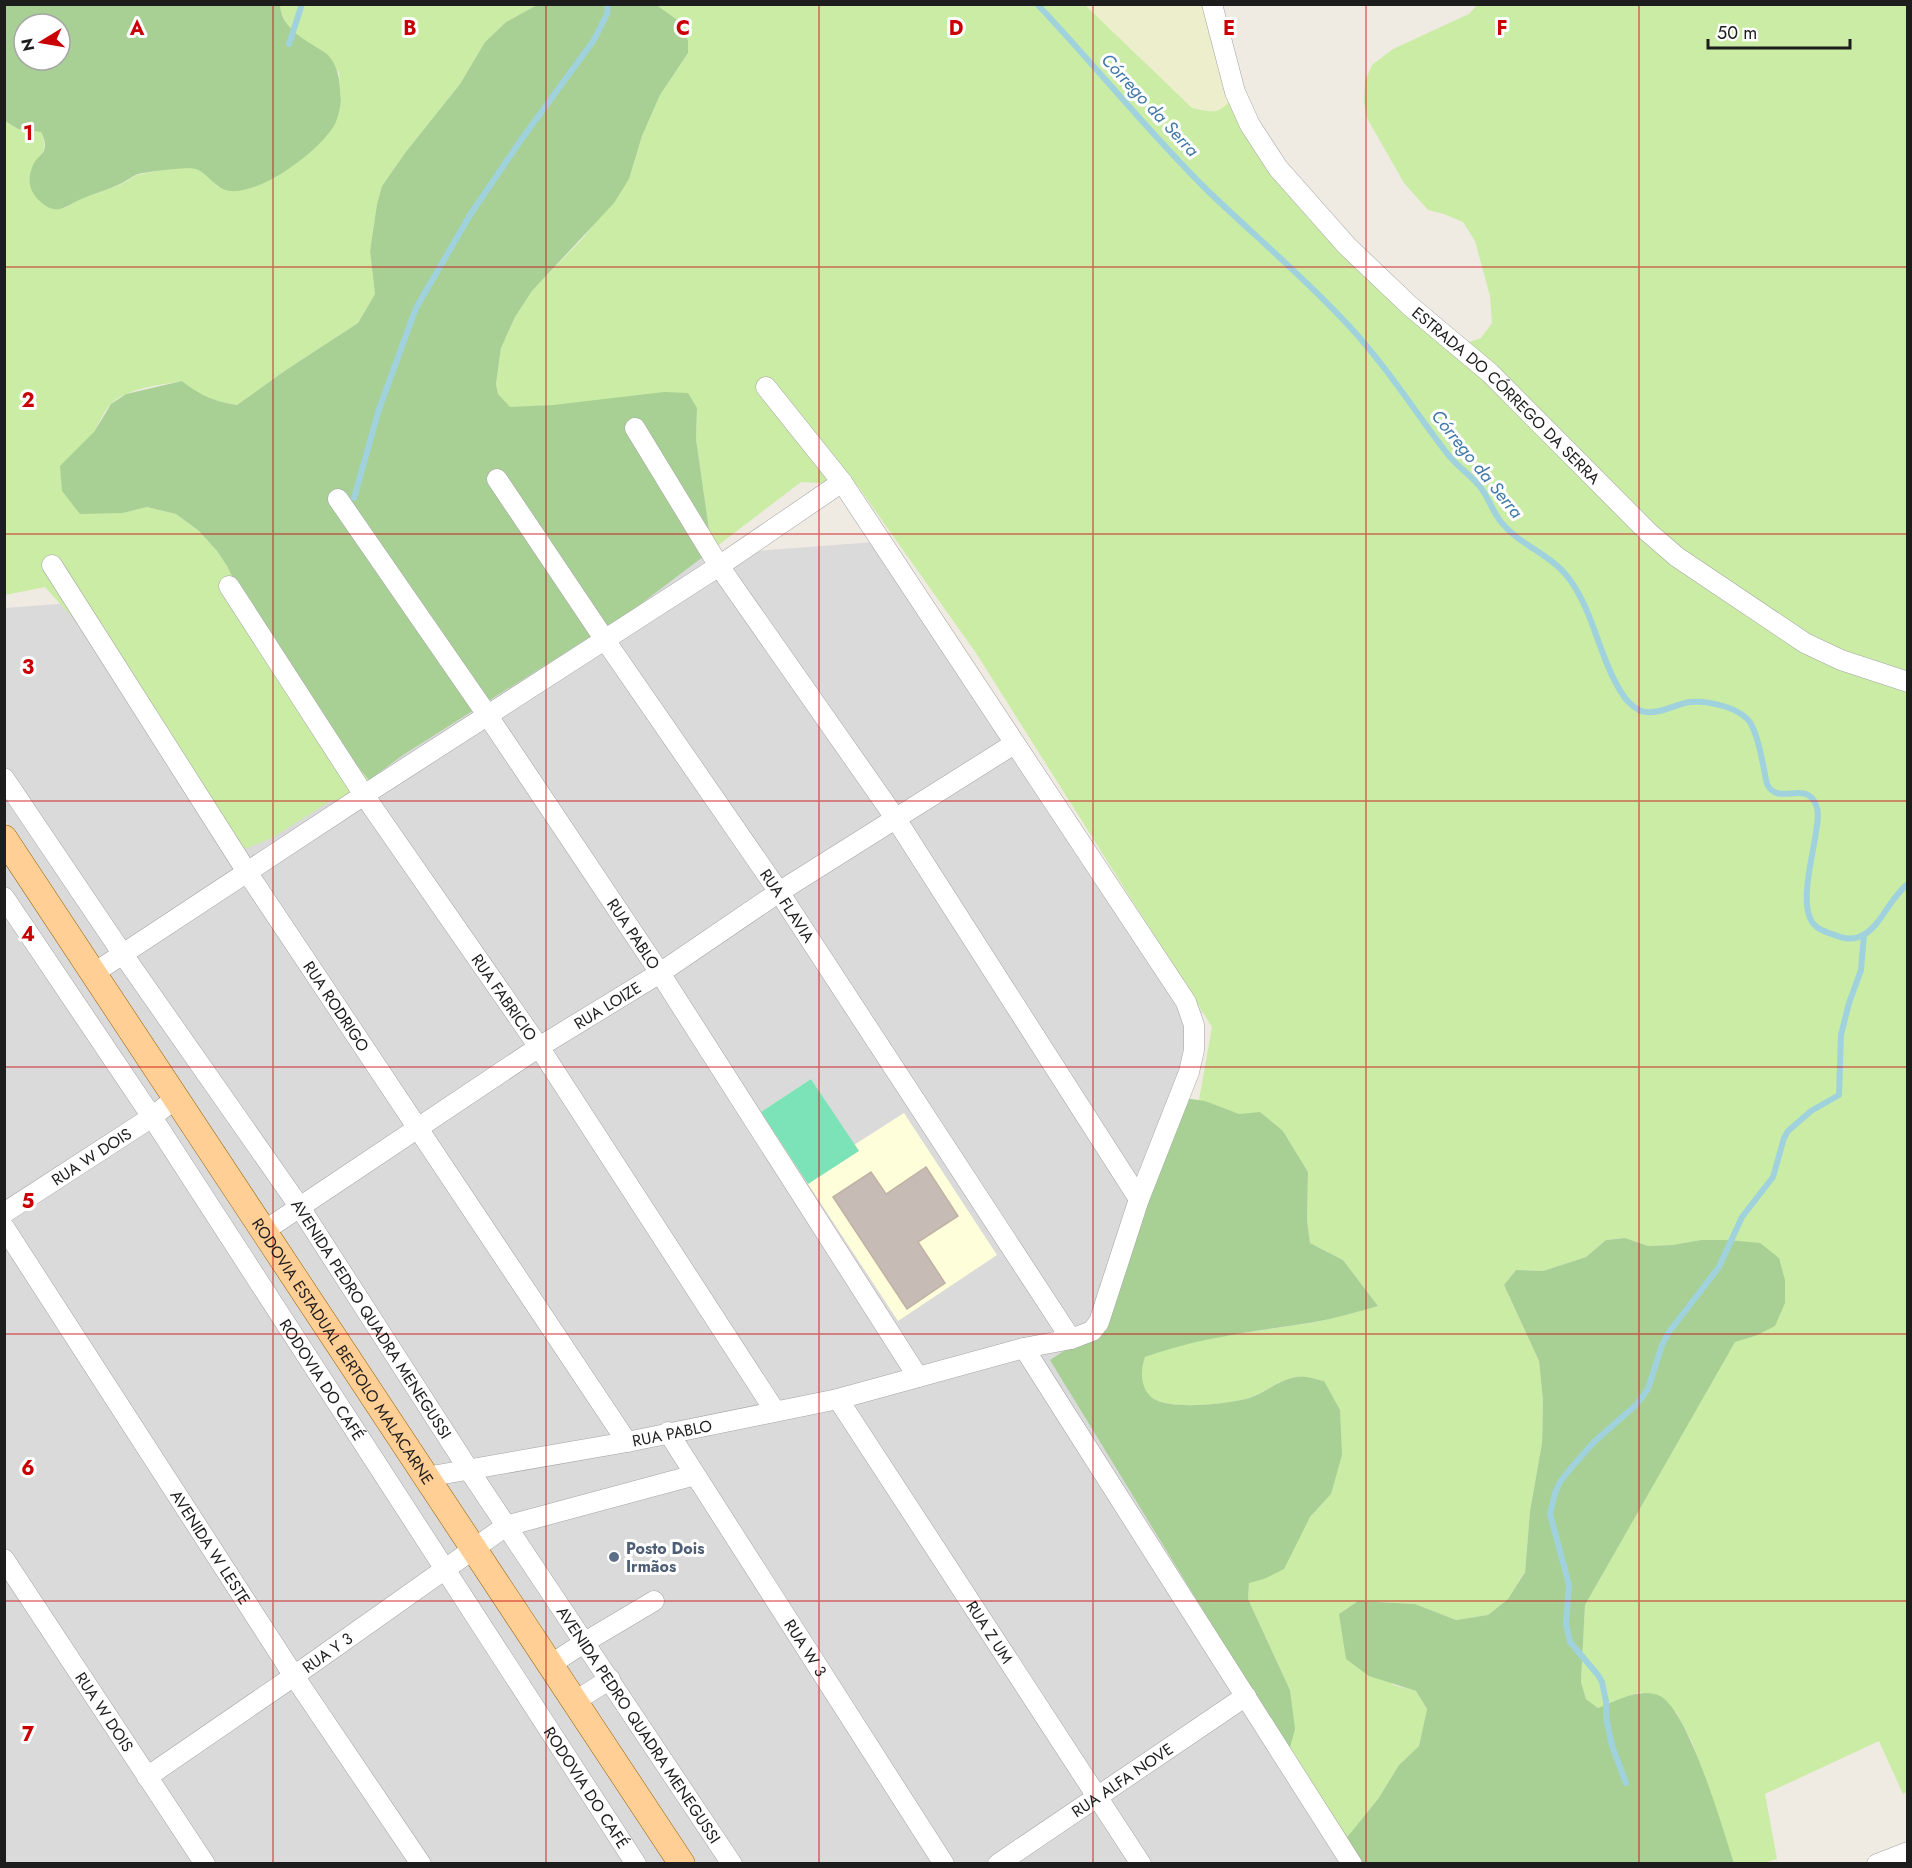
<svg xmlns="http://www.w3.org/2000/svg" width="1912" height="1868" viewBox="0 0 1912 1868" font-family="Jost,sans-serif">
<rect width="100%" height="100%" fill="#efeae2"/>
<path fill="#dbdada" d="M888 541 1202 1012 1086 1359 1369 1863H697L489 1553 5 820V608Z
M4 826 694 1863H5Z"/>
<path fill="#fffeda" d="M811 1079 854 1145 904 1113 997 1255 898 1321 761 1112Z"/>
<path fill="#edefcc" d="M1085 5H1211L1234 95 1225 108 1211 112 1192 108Z"/>
<path fill="#caeca5" d="M280 5H537L506 22 485 42 460 84 405 153 382 186 377 204 370 251 375 294 358 323 286 370 237 405C213 401 202 396 182 381 162 385 126 388 111 404 104 411 99 423 94 432L123 513 147 507 176 514 199 531 217 551 227 566 253 620 319 720 369 780 339 802 332 800 272 838 237 852 92 639 45 587 5 595V121L18 129 41 132C47 146 45 152 34 163L65 208 80 199 120 185 137 175 163 170 195 167 208 176 218 187 341 105 339 73 327 55 303 40 288 26 280 10Z
M655 5H1085L1192 108C1215 113 1220 115 1234 95L1349 254 1466 343 1481 338 1492 323 1490 296 1475 241 1463 222 1444 214 1428 210 1404 183 1367 118 1364 101 1365 81 1372 65 1393 49 1469 14 1477 5H1907V1792L1903 1794 1879 1741 1765 1794 1777 1859 1764 1863H1734L1692 1742 1676 1712 1640 1692 1598 1708 1586 1699 1581 1682 1585 1605 1735 1341 1755 1336 1760 1244 1729 1240H1701L1672 1245 1648 1246 1625 1238 1606 1240 1586 1257 1543 1271 1516 1270 1504 1285 1539 1361 1543 1401 1542 1443 1530 1511 1525 1571 1508 1599 1488 1615 1456 1620 1415 1604 1358 1601 1339 1614 1393 1685 1416 1691 1427 1709 1419 1746 1399 1765 1378 1799 1344 1841 1289 1751 1290 1690 1248 1599 1249 1582 1264 1579 1296 1542 1310 1517 1331 1494 1324 1381C1316 1379 1304 1375 1296 1377 1277 1380 1264 1394 1246 1399 1224 1404 1173 1410 1154 1399 1139 1390 1140 1370 1145 1357L1174 1346 1218 1337 1317 1322 1378 1306 1343 1260 1310 1243 1307 1220 1308 1172 1283 1131 1199 1100 1212 1027 976 653 857 485 801 482 712 550 696 439 697 408 553 405 509 408 498 394 496 384 501 348 515 317 532 291 583 238 629 179 642 136 660 95 688 53 680 22Z"/>
<path fill="#a8d095" fill-rule="evenodd" d="M5 4 280 5C281 24 298 36 313 45 317 48 324 51 328 55 337 65 339 76 340 89 340 95 342 101 340 107 339 112 337 120 335 124 320 151 262 194 230 191 215 189 209 174 196 169 190 166 146 172 138 174 131 177 125 182 118 185 105 191 92 194 79 200 68 205 59 214 46 206 30 195 25 181 34 163 38 156 45 154 45 145 45 140 43 136 41 132L18 129 5 121ZM24 24H60V60H24Z
M655 4 680 22 688 41V53L660 95 642 136 629 179 614 203 532 291 515 317 501 348 496 384 498 394 510 407 553 405 664 392 688 393 697 408 696 439 712 550 634 609 403 755 369 780 319 720 253 620 227 566 217 551 199 531 176 514 147 507 123 513 80 514 62 491 60 466 94 432 111 404 126 394 182 381C202 396 213 401 237 405L286 370 358 323 375 294 370 251 377 204 382 186 405 153 460 84 485 42 506 22 537 5Z
M1184 1098 1205 1101 1239 1114 1260 1112 1283 1131 1308 1172 1307 1220 1310 1243 1343 1260 1378 1306C1357 1312 1336 1318 1315 1322 1258 1331 1200 1337 1145 1357 1140 1371 1140 1390 1154 1399 1173 1410 1224 1404 1246 1399 1264 1394 1278 1380 1296 1377 1304 1375 1316 1379 1324 1381L1340 1410 1342 1455 1331 1494 1310 1517 1284 1569 1264 1579 1249 1583 1248 1599 1290 1690 1295 1729 1289 1751 1050 1360 1090 1334 1107 1330 1109 1272Z
M1625 1238 1648 1246 1672 1245 1701 1240H1729L1760 1243 1779 1258 1785 1280V1303L1775 1326 1755 1336 1735 1342 1585 1605 1581 1682 1586 1699 1598 1708C1617 1701 1640 1687 1660 1696 1689 1711 1723 1830 1734 1863H1358L1344 1841 1378 1799 1399 1765 1419 1746 1427 1709 1416 1691 1369 1676 1346 1659 1339 1614 1358 1601 1415 1604 1456 1620 1488 1615 1508 1599 1525 1572 1530 1511 1542 1443 1543 1401 1539 1361 1504 1285 1516 1270 1543 1271 1586 1257 1606 1240Z"/>
<path fill="#7ce2b7" d="M811 1079 859 1151 808 1184 761 1112Z"/>
<g fill="none" stroke-linecap="round" stroke-linejoin="round">
<path stroke="#a0d2de" stroke-width="6" d="M1037 4C1095 65 1148 132 1208 191 1255 236 1306 279 1350 327 1386 366 1414 410 1446 452 1456 466 1471 475 1481 488 1489 499 1493 512 1501 522 1520 546 1552 554 1570 580 1594 613 1599 657 1621 692 1626 701 1636 711 1646 712 1660 714 1676 704 1690 702 1708 700 1742 708 1751 724 1760 740 1763 767 1767 784 1778 807 1806 779 1816 805 1820 813 1817 824 1816 832 1813 855 1801 897 1810 918 1814 928 1823 931 1832 934 1841 938 1853 941 1863 935 1881 926 1890 897 1908 884
M289 44 302 4
M354 498 379 409 416 308 470 215 521 140 594 40 607 14 608 4
M1626 1783 1612 1746 1606 1717V1701L1602 1682 1598 1675 1570 1642 1566 1624 1569 1585 1550 1514 1555 1493 1560 1482 1571 1468 1594 1442 1636 1405 1648 1389 1662 1345 1669 1332 1719 1267 1742 1217 1773 1177 1784 1138 1788 1131 1811 1111 1839 1095 1841 1035 1849 1003 1861 970 1864 935"/>
</g>
<path fill="#c6bcb5" stroke="#c1b0a4" stroke-width="1.5" d="M926 1167 958 1216 918 1242 945 1283 907 1309 833 1197 871 1172 886 1194Z"/>
<g fill="none" stroke-linecap="round" stroke-linejoin="round">
<g stroke="#a4a4a4" stroke-width="21">
<g id="minor">
<path id="s1" d="M1212 4 1235 92 1250 125 1278 168 1347 246 1410 306 1490 373 1648 532 1677 557 1805 643 1841 660 1908 682"/>
<path d="M635 428 719 566 896 819 1139 1199"/>
<path id="s2" d="M497 479 605 640 779 892 1071 1339"/>
<path id="s3" d="M338 499 488 716 660 973 918 1377"/>
<path id="s4" d="M52 565 247 872 627 1442"/>
<path id="s5" d="M229 586 364 795 539 1047 775 1411"/>
<path id="s6" d="M4 778 122 953 299 1206 469 1470 732 1864"/>
<path id="s7" d="M4 897 152 1117 636 1864"/>
<path d="M94 973 364 795 719 566 842 482"/>
<path id="s8" d="M4 1213 152 1117 176 1098"/>
<path id="s9" d="M4 1227 294 1676 421 1864"/>
<path id="s10" d="M264 1231 539 1047 660 973 779 892 1014 744"/>
<path d="M1024 1348 1352 1864"/>
<path id="s11" d="M838 1399 1141 1864"/>
<path id="s12" d="M668 1432 944 1864"/>
<path id="s13" d="M426 1477 627 1442 838 1399 1024 1348 1071 1339 1092 1331 1099 1322 1139 1199 1189 1072 1194 1050V1025L1186 1002 842 482 766 387"/>
<path id="s14" d="M4 1559 205 1864"/>
<path d="M550 1665 585 1642 654 1601"/>
<path d="M574 1702 610 1679"/>
<path id="s15" d="M147 1777 294 1676 506 1526 695 1475"/>
<path id="s16" d="M998 1864 1246 1696"/>
<path d="M1877 1864 1908 1852"/>
</g>
</g>
<g stroke="#956000" stroke-width="27">
<g id="major">
<path id="s17" d="M4 838 682 1864"/>
</g>
</g>
<use href="#minor" stroke="#fff" stroke-width="20"/>
<use href="#major" stroke="#ffcf96" stroke-width="26"/>
</g>
<path fill="none" stroke="#c90006" stroke-width="1.5" stroke-opacity="0.55" d="M273 4V1864M546 4V1864M819 4V1864M1093 4V1864M1366 4V1864M1639 4V1864M4 267H1908M4 534H1908M4 801H1908M4 1067H1908M4 1334H1908M4 1601H1908"/>
<circle fill="#5c6f8a" stroke="#fff" stroke-width="2" cx="614" cy="1557" r="6"/>
<g text-anchor="middle" dominant-baseline="central" stroke-width="6" stroke-linejoin="round" paint-order="stroke">
<g font-size="16" fill="#1d1d1d" stroke="#fff">
<text stroke="none"><textPath href="#s1" startOffset="501">ESTRADA DO CÓRREGO DA SERRA</textPath></text>
<text stroke="none"><textPath href="#s2" startOffset="516">RUA FLAVIA</textPath></text>
<text stroke="none"><textPath href="#s3" startOffset="526">RUA PABLO</textPath></text>
<text stroke="none"><textPath href="#s5" startOffset="495">RUA FABRICIO</textPath></text>
<text stroke="none"><textPath href="#s10" startOffset="411">RUA LOIZE</textPath></text>
<text stroke="none"><textPath href="#s4" startOffset="525">RUA RODRIGO</textPath></text>
<text stroke="none"><textPath href="#s8" startOffset="104">RUA W DOIS</textPath></text>
<text stroke="none"><textPath href="#s6" startOffset="654">AVENIDA PEDRO QUADRA MENEGUSSI</textPath></text>
<text stroke="none"><textPath href="#s17" startOffset="615">RODOVIA ESTADUAL BERTOLO MALACARNE</textPath></text>
<text stroke="none"><textPath href="#s7" startOffset="578">RODOVIA DO CAFÉ</textPath></text>
<text stroke="none"><textPath href="#s13" startOffset="250">RUA PABLO</textPath></text>
<text stroke="none"><textPath href="#s9" startOffset="381">AVENIDA W LESTE</textPath></text>
<text stroke="none"><textPath href="#s11" startOffset="278">RUA Z UM</textPath></text>
<text stroke="none"><textPath href="#s12" startOffset="256">RUA W 3</textPath></text>
<text stroke="none"><textPath href="#s15" startOffset="219">RUA Y 3</textPath></text>
<text stroke="none"><textPath href="#s14" startOffset="183">RUA W DOIS</textPath></text>
<text stroke="none"><textPath href="#s6" startOffset="1140">AVENIDA PEDRO QUADRA MENEGUSSI</textPath></text>
<text stroke="none"><textPath href="#s16" startOffset="150">RUA ALFA NOVE</textPath></text>
<text stroke="none"><textPath href="#s7" startOffset="1064">RODOVIA DO CAFÉ</textPath></text>
</g>
<g font-size="16" font-weight="bold" fill="#4e5e75" stroke="#fff" text-anchor="start">
<text x="626" y="1548">Posto Dois<tspan x="626" dy="18">Irmãos</tspan></text>
</g>
<g font-size="18" font-style="italic" fill="#4279a8" stroke="#fff">
<text transform="translate(1150 105) rotate(47)">Córrego da Serra</text>
<text transform="translate(1477 464) rotate(51)">Córrego da Serra</text>
</g>
</g>
<g font-size="20" text-anchor="middle" font-weight="bold" fill="#c90006" stroke="#fff" stroke-width="6" stroke-linejoin="round" paint-order="stroke">
<text x="137" y="35">A</text>
<text x="410" y="35">B</text>
<text x="683" y="35">C</text>
<text x="956" y="35">D</text>
<text x="1229" y="35">E</text>
<text x="1502" y="35">F</text>
<text x="28" y="140">1</text>
<text x="28" y="407">2</text>
<text x="28" y="674">3</text>
<text x="28" y="941">4</text>
<text x="28" y="1208">5</text>
<text x="28" y="1475">6</text>
<text x="28" y="1741">7</text>
</g>
<rect width="1912" height="1868" fill="none" stroke="#1d1d1d" stroke-width="12"/>
<g transform="translate(42 42) rotate(259)"><circle r="28" fill="#ffffff" stroke="#a5a5a5" stroke-width="1.5"/>
<path d="M0-4.5L10 22L0 15L-10 22Z" fill="#c90006"/>
<text y="-9" font-size="16" font-weight="bold" text-anchor="middle" fill="#1d1d1d">N</text>
</g>
<path d="M1708 39v9h142v-9" fill="none" stroke="#1d1d1d" stroke-width="3"/>
<text x="1717" y="39" font-size="18" fill="#1d1d1d" stroke="#ffffff" stroke-width="4.5" paint-order="stroke">50 m</text>
</svg>
